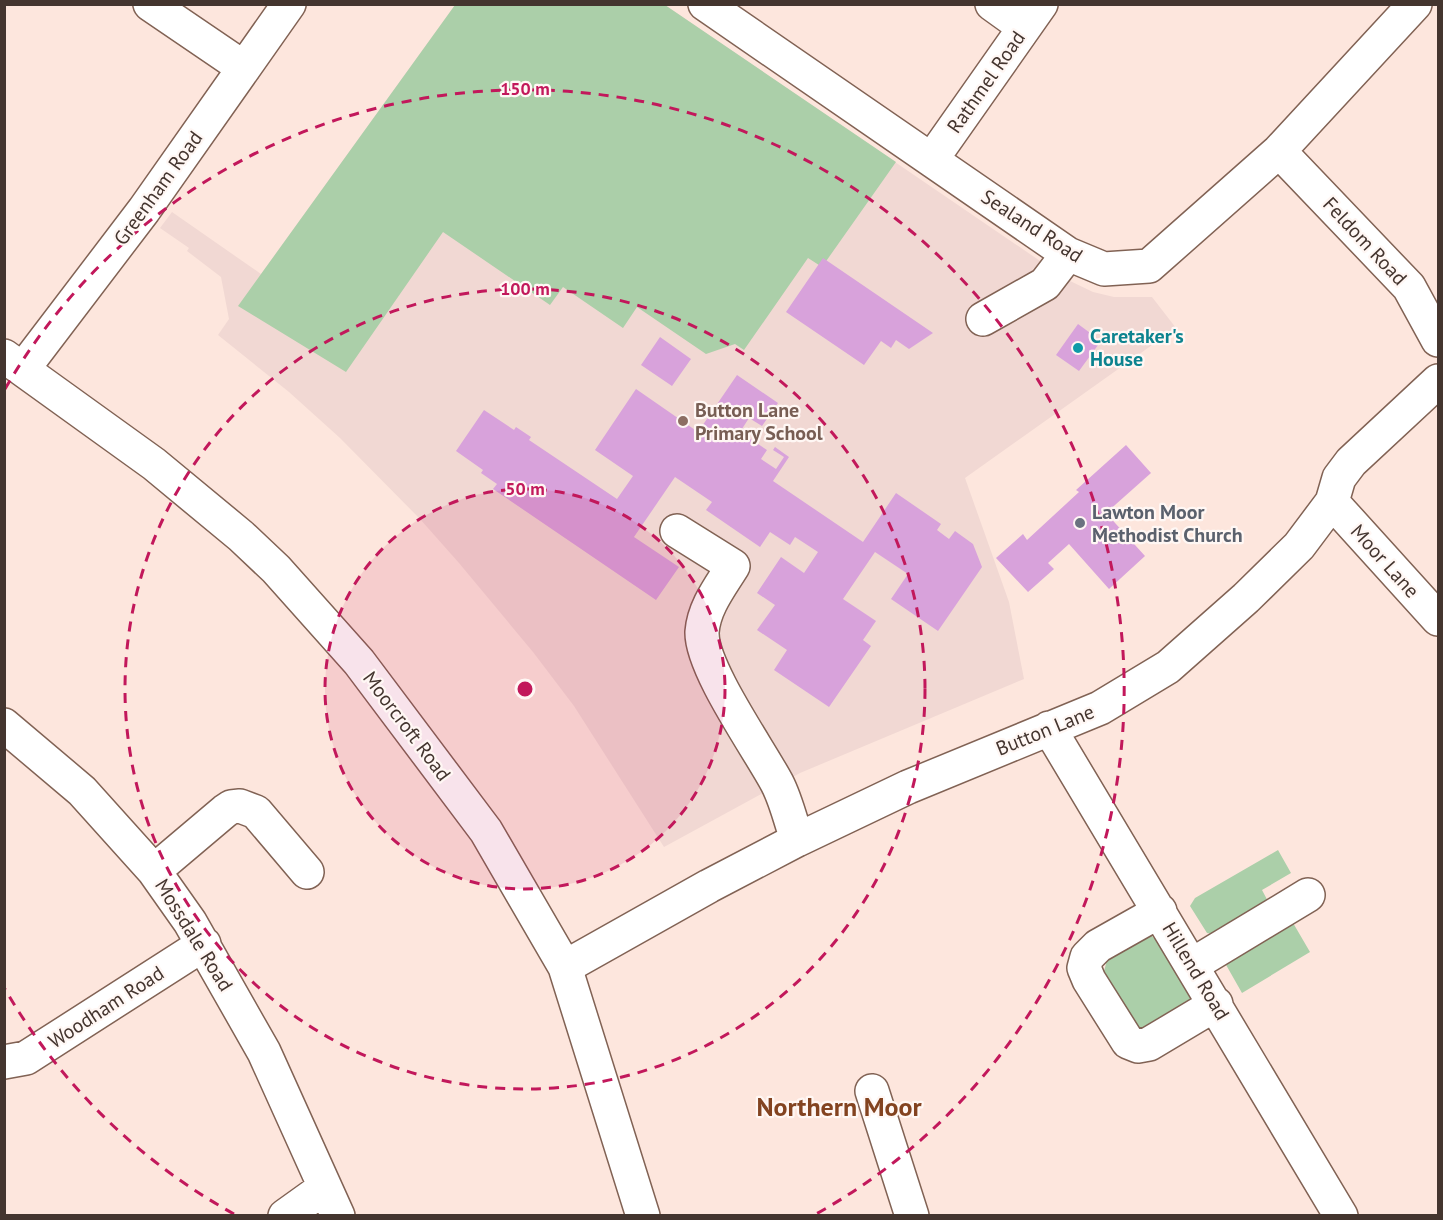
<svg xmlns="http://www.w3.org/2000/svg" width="1443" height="1220" viewBox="0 0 1443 1220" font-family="'PT Sans',sans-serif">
<rect width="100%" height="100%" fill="#fde6dd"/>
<path fill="#f1d8d3" d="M455 5H665L1068 280 1093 292 1114 297H1152L1176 328 965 478 1009 602 1024 679 800 773 664 847 574 706 533 652 459 563 420 519 340 438 289 392 218 335 229 319 221 277 187 251 189 248 160 228 172 212 261 274Z"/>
<path fill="#abcfa9" d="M455 5H665L896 162 822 267 808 258 744 350 735 344 706 354 637 307 623 328 563 287 550 305 443 232 346 372 238 306Z
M1278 850 1291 873 1262 890 1271 907 1222 936 1207 933 1190 906 1195 898Z
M1289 916 1310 952 1242 993 1221 956Z
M1151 935 1157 941 1198 1011 1142 1034 1103 975 1107 960Z"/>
<path fill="#d8a2db" d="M823 258 933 333 909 349 896 340 891 348 881 341 864 365 786 312Z
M1078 324 1101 341 1079 371 1056 355Z
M660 337 691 359 672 386 641 365Z
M737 375 778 403 762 426 749 418 740 432 767 450 761 459 776 469 784 457 773 450 775 447 789 457 773 481 863 542 896 493 941 524 937 530 949 539 955 531 973 544 982 567 938 631 891 599 908 574 875 552 843 599 876 621 863 640 871 646 829 707 774 670 787 650 757 630 775 605 757 593 781 557 804 573 818 552 795 537 790 545 770 532 760 547 706 510 712 502 675 477 634 537 679 567 656 600 493 489 497 484 481 473 483 470 456 451 484 410 514 430 516 427 531 437 529 440 617 499 633 476 595 450 636 389 698 432Z
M1126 445 1151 473 1106 513 1145 556 1109 589 1069 544 1048 563 1054 569 1028 592 996 558 1023 534 1027 540 1079 492 1076 490Z"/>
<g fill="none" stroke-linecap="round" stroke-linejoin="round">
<g stroke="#816254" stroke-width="36">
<path id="minor" d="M150 4 244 68
M705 4 1068 254 1104 269 1149 266 1279 151 1415 4
M992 4 1024 27
M1279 151 1409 287 1438 340
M932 159 1041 4
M983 319 1045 284 1068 254
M4 356 154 464 241 536 276 569 359 662 486 831 565 967 643 1216
M23 369 144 210 289 4
M1332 502 1438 619
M677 531 733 566C720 587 704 607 702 632 701 668 759 749 777 783 786 800 791 822 797 840
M4 725 82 791 154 871 190 922 264 1052 338 1216
M1049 728 1341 1216
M154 871 225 811 231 807 240 806 256 812 307 872
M1160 911 1098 946 1087 957 1084 968 1089 980 1128 1042 1138 1046 1149 1044 1216 1004
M1192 965 1308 895
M565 967 709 886 797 840 908 787 1100 708 1168 667 1246 598 1299 546 1332 502 1339 478 1351 462 1438 381
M4 1062 26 1058 204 944
M872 1091 912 1216
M285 1216 324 1188"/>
</g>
<use href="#minor" stroke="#fff" stroke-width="33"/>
</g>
<circle cx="525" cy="689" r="200" fill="#c2185b" fill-opacity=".12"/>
<g fill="none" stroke="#c2185b" stroke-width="3" stroke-dasharray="10 8">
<circle cx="525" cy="689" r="200"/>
<circle cx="525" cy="689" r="400"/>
<path d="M234 1214A600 600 0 0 1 5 989M5 389A600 600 0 1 1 816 1214"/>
</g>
<circle fill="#0f9aa8" stroke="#fff7f4" stroke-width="2" cx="1078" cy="348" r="6"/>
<circle fill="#8d6e63" stroke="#fff7f4" stroke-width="2" cx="683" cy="421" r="6"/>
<circle fill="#6b7280" stroke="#fff7f4" stroke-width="2" cx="1080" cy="523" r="6"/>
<g text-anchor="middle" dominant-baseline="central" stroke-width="4.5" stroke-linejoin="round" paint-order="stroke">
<g font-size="20" fill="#44352f" stroke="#fff7f4">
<text transform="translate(986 82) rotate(-55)">Rathmel Road</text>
<text transform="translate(158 188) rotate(-54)">Greenham Road</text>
<text transform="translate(1032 226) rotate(33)">Sealand Road</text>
<text transform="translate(1365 241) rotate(47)">Feldom Road</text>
<text transform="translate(1385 561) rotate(48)">Moor Lane</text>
<text transform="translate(407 726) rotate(53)">Moorcroft Road</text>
<text transform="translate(1045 730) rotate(-22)">Button Lane</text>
<text transform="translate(194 935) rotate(58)">Mossdale Road</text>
<text transform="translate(1196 971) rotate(59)">Hillend Road</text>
<text transform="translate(106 1007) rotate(-33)">Woodham Road</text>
</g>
<g font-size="20" font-weight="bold" fill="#0d838f" stroke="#fff7f4" text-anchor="start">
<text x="1090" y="336">Caretaker's<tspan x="1090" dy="23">House</tspan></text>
</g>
<g font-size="20" font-weight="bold" fill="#785e54" stroke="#fff7f4" text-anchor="start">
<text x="695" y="410">Button Lane<tspan x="695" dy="23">Primary School</tspan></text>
</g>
<g font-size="20" font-weight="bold" fill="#5b616d" stroke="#fff7f4" text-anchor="start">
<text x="1092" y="512">Lawton Moor<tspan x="1092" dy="23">Methodist Church</tspan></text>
</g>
<g font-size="26" font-weight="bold" fill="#834320" stroke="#fff7f4">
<text x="839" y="1106">Northern Moor</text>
</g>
</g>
<circle cx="525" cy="689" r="9" fill="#c2185b" stroke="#fff7f4" stroke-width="3"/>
<g font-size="18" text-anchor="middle" font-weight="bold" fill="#c2185b" stroke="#fff7f4" stroke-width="4.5" stroke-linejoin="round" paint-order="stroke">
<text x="525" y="95">150 m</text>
<text x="525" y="295">100 m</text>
<text x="525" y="495">50 m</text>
</g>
<rect width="1443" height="1220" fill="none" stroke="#44352f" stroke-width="12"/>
</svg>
